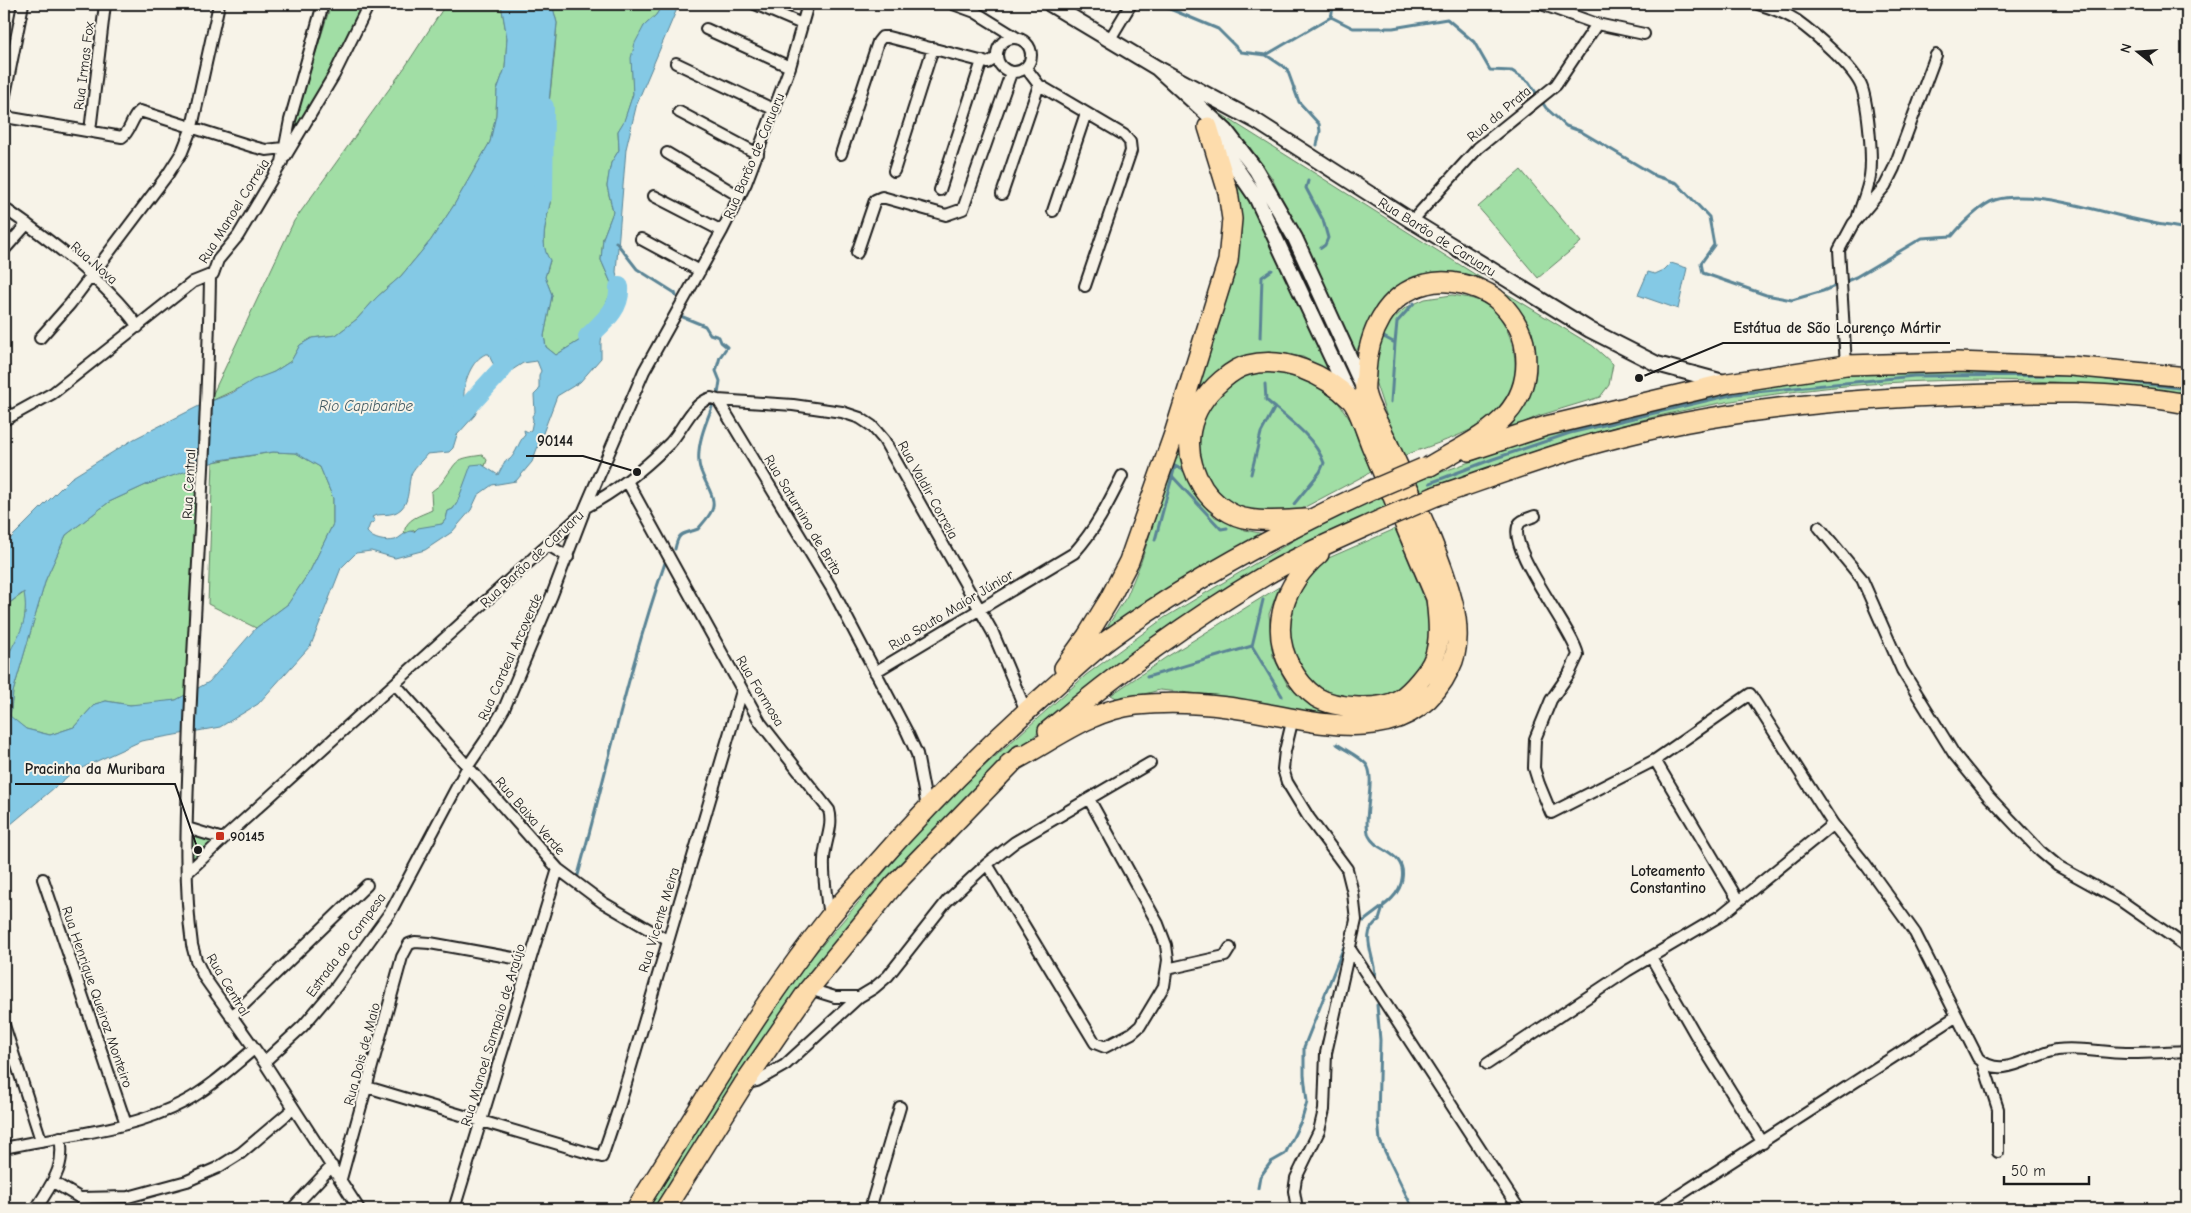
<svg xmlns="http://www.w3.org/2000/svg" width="2191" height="1213" viewBox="0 0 2191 1213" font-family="'Comic Neue',sans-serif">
<rect width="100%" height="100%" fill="#f7f3e8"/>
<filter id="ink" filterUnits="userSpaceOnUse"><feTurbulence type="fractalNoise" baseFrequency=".02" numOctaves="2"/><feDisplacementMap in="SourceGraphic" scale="10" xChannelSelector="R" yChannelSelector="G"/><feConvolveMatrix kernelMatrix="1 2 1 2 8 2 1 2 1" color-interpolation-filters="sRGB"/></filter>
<g filter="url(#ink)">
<path fill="#a1dea5" stroke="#5e7d60" d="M331 4H366L335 70 293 136 296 117Z
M446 4H501L507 38 505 68 497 90 496 115 490 142 454 205 431 240 401 276 377 297 357 319 336 335 312 338 300 345 291 361 274 372 209 402 294 221 405 67Z
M552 4H663L656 15 644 26 632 70 633 94 624 122 618 131 619 150 611 163 607 186 613 212 603 238 601 260 611 283 610 295 597 323 582 339 556 355 546 347 544 336 552 295 545 277 550 261C535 241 553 207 552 185 552 179 548 173 547 167L539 169 538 146 546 131 555 49 557 23Z
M1216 111 1476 275 1593 346 1613 364 1609 385 1600 397 1538 416 1508 430C1551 372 1540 356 1504 300L1424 281 1365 334 1354 356 1272 178 1249 146Z
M1230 166 1269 239 1331 373 1303 357 1269 352 1233 361 1194 404 1195 492 1215 517 1245 530 1269 535 1098 641 1127 596 1141 562 1187 417 1234 276 1241 235 1239 193Z
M1521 170 1581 242 1538 278 1478 207Z
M1452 295C1465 297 1481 299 1491 308 1517 330 1525 385 1501 410 1480 431 1429 446 1400 457L1372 372 1378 344 1391 321 1405 308 1425 299Z
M1264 368 1290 371 1333 395 1351 421 1371 472 1290 515 1265 516 1226 505 1204 476 1196 443 1204 412 1237 377Z
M1989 369 2187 384V394C1987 368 1785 377 1590 434 1530 451 1472 474 1414 496L1409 484 1541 436 1676 400 1834 375Z
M273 452 296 453 320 467 333 498V524L310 571 288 604 256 628 208 604 213 462Z
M483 455 487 460 485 466 481 464 470 470 457 503 453 509 448 511 446 519 442 524 404 533C406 518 420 516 432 510L431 492C435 488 440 486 443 481 459 459 454 459 483 455Z
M198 467 186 695 176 700 151 704 130 705 106 701 95 704 74 727 50 735 26 729 10 717 13 692 46 579 66 535 109 502 148 484Z
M1380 492 1391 509 1078 697 1004 763 925 840 660 1209H646L754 1039 807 963 941 805 1086 675 1164 618 1341 512Z
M1395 529 1428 607 1430 644 1419 672 1391 695 1358 704 1310 687 1283 637V626L1308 567Z
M1279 587 1269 614 1273 656 1287 684 1311 706 1343 720 1210 695 1160 690 1120 700 1111 695 1165 658Z
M25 592C26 605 26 618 22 631 17 645 7 656 4 670V607Z
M193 834 214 842 192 859Z"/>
<path fill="#84c9e5" stroke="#5a8495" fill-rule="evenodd" d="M501 4H552L557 23 546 131 538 146 539 169 547 166C548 173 552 179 552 185 553 207 535 240 550 260L545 277 552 295 544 336 546 347 556 355 582 339 597 323 610 295 611 283 601 260 603 238 613 212 607 186 609 173 611 163 619 150 618 131 624 121 633 94 631 58 635 43 644 26 656 15 663 4H679L637 103 626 149 616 272 621 291 615 309 604 321 601 342V358L580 382 557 396 532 462 516 481 492 485 478 495 471 510 452 532 425 550 395 558 371 551 356 553 341 568 311 645 258 704 220 727 141 741 73 772 4 830V670C10 639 31 632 24 592L4 607V545L71 478 134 439 199 406 232 393 253 380 274 372 291 361 300 345 312 338 336 335 357 319 377 297 401 276 431 240 454 205 490 142 496 115 497 90 505 68 507 38ZM486 354H489C492 365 497 370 509 372L523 363 537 361 541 371 539 375V390L534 395 535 412 532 416 533 420 531 430 528 432 524 430 525 435C518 442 517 453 509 460L505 461 498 475 481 464 471 465 457 503 453 509 448 511 446 519 442 524 418 528 414 532 410 531C404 533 400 538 395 540 386 542 373 540 367 532L370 524 375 521 372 517C380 512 391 518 401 509 411 500 407 483 412 472 416 465 423 460 427 454L449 452 453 448 457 435 475 415 484 395 481 397 476 393 469 400 464 397C463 383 472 359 486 354ZM273 452 296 453 320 467 333 498V524L310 571 288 604 256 628 209 682 176 700 130 705 106 701 95 704 74 727 50 735 26 729 10 716 13 692 46 579 66 535 109 502 148 484 220 460Z
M1671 263 1687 268 1678 309 1638 295 1648 272 1655 274 1664 270Z"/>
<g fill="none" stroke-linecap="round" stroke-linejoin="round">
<path stroke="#5a8495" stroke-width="3" d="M1158 4 1218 29 1241 52 1266 55 1331 17 1353 28H1393L1447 19 1474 42 1490 70 1512 71 1529 82 1546 108 1566 126 1580 131 1656 176 1677 183 1709 217 1714 245 1701 263 1703 273 1766 295 1792 300 1823 291 1856 277 1922 238 1952 236C1960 226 1983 203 1995 200 2034 189 2099 212 2138 220 2154 224 2171 226 2187 229
M1331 17 1334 4
M1266 55 1287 69 1299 102 1319 124 1320 131 1317 145
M1308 181 1306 188 1323 220 1328 238 1325 245 1321 248
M616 242 637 269 675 293 676 296
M683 317 705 326 710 334 719 337 721 342 727 347 720 357 716 371 720 381 718 394
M1382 336 1395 343 1391 402
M1260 338 1262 277 1272 270
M1395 343 1397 322 1414 303
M2106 379 2187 389
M1265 384 1266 400C1286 417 1315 437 1324 463L1320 472 1294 504
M1251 474 1261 433 1275 407
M1173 477 1221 529 1227 528
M1430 483 1493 459 1570 433 1735 394 1914 376 2075 375
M1155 540 1175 466 1185 471
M675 549C679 530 683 535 698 529 703 523 709 517 712 510 718 496 700 478 699 463 697 444 705 425 712 407
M1263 600 1252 646 1282 696
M1147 677 1252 646
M1337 744C1345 750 1359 756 1366 764 1377 777 1362 818 1369 836 1376 852 1407 852 1402 879 1400 898 1377 910 1364 921
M578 875C607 770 630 663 666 560
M1375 974C1374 955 1359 932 1379 920L1384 904
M1377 1005 1380 1040 1378 1119 1380 1141 1413 1209
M1258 1188 1260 1177 1271 1162 1285 1154 1302 1119 1307 1102 1304 1075V1047L1349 934"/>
<path stroke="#84c9e5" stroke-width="20" d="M543 195 544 107
M588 337C602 323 621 309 619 287
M461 414 502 369 513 347"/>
<g stroke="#1c1c1c" stroke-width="14">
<path id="street" d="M755 4 802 24
M953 4 975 12 1017 38
M1541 4 1597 24 1644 34
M1758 4C1771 8 1784 12 1796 20 1814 33 1855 68 1862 88 1868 106 1873 157 1870 176 1868 189 1862 203 1858 216
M706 29 790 67
M997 55a17 17 0 1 1 34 0a17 17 0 1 1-34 0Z
M1110 39 1131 4
M676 63 775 110
M1026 68 1039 85 1124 135 1130 142 1131 151 1085 286
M4 100 23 4
M679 112 758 154
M4 113 11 118 122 137C131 131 131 118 140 111L254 147 266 150 284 148
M90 131 105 4
M667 153 739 196
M841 154 878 42 882 37H888L988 63 996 58
M285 157 334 75 369 4
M894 171 933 48
M940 190 982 61
M1002 194 1039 85
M654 196 722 231
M4 208C46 237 110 285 138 327
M1053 211 1086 113
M1412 221 1478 148 1556 85 1597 24
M641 239 700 271
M4 250 27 224
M857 253 875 200 882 197 946 215 963 209 1011 73
M210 276C208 425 196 573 190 722 188 796 182 871 192 945L196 960 204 977 264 1062 359 1209
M40 338 70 304 168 174 182 152 192 127 219 4
M1846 365 1839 250 1853 224 1885 186 1894 168 1936 55
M718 400 793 405 842 412 860 418 872 426 884 440 993 633 1026 711
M4 408 8 418
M4 420 53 393 193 282 213 274 218 260 238 236 282 162 290 120 323 4
M627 481 760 722 829 810C834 827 824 843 824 860 823 879 827 899 829 918
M586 507C617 491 645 468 670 443 683 429 692 403 711 398L718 400 832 589 907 732 917 754 927 807
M1535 516C1530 518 1522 519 1519 524 1505 548 1573 629 1578 655L1569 674 1551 700 1535 739 1534 768 1539 784 1551 813 1655 760 1750 694 1833 824 1866 865 1915 933 1978 1058C2002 1081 2031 1054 2057 1050 2080 1047 2103 1053 2126 1053 2146 1053 2167 1052 2187 1051
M1819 527 1862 579 1902 670 1954 754 1989 797 2040 851 2058 866 2121 901 2187 947
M548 545 568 557
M875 672 1074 553C1095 530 1108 504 1122 476
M395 684 558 869 602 902 667 940
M1293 718 1285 751 1283 769 1287 782 1309 818 1347 869 1353 893 1356 920 1326 1053 1324 1110 1319 1131 1296 1178 1294 1191 1297 1209
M1655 760 1738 900
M187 828 223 839
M987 864 1095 1043 1105 1047 1132 1033 1140 1026 1164 986 1168 960 1166 945 1158 924 1089 799
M187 873 223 839 583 513 644 371 722 231 746 183 790 67 808 4
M43 879 126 1124
M1350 949 1519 1209
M1651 957 1695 1034 1763 1143
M1167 969 1225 956 1230 948
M809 989 835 997H859
M231 1017 367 885
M4 1025 41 1140
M264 1062 303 1026 336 987 391 911 468 766 485 741 504 709 552 595 583 514
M1983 1063 1998 1109V1152
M1487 1064 1627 971 1720 916 1833 824
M744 1084 757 1081 785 1065 859 997 874 988 888 976 947 901 987 864 1015 842 1150 763
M367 1087 602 1157 619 1107 742 691
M4 1148C63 1135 130 1131 184 1102 210 1088 231 1068 254 1049
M341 1179 402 957 409 944 415 942 430 943 530 961
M53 1182 80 1198 88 1209
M80 1198 128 1197 187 1181 217 1168 241 1153 293 1109
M36 1209C51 1184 66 1168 60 1137
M292 1209 332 1166
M454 1209 558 869
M870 1209 900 1107
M1658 1209 1957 1016"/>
</g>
<g stroke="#1c1c1c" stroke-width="18">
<path id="secondary" d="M1050 4 1157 68 1226 131 1256 170 1295 238 1364 389
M1157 68 1256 121 1412 221 1590 330 1657 364 1727 383
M1215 137 1256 197 1350 397"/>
</g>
<g stroke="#1c1c1c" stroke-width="22">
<path id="highway" d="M1469 451 1546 426 1728 383 1846 365 1957 362 2071 366 2187 377
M1436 496C1490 478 1544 457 1600 442 1717 410 1840 399 1961 395 2036 392 2113 390 2187 404
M1306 519C1287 520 1267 522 1249 519 1231 517 1213 503 1203 488 1179 449 1188 409 1222 380 1229 374 1238 367 1248 365 1284 356 1325 374 1351 400 1359 408 1366 433 1371 445 1393 496 1414 547 1436 598 1438 618 1441 639 1434 658 1430 670 1411 692 1400 699 1381 711 1336 709 1316 697 1306 690 1297 679 1291 668 1268 627 1285 583 1319 554
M1064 668 1087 636 1109 600 1129 561 1174 434 1228 261 1232 219 1228 192 1208 127
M1048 731C1115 675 1187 622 1261 578 1301 554 1345 536 1387 517
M1010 763C1051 742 1090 710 1136 705 1166 702 1197 703 1227 707 1303 716 1406 760 1450 668 1460 649 1458 623 1453 603 1439 548 1407 487 1384 435 1378 422 1367 405 1365 391 1364 385 1366 378 1366 372 1368 334 1385 294 1426 284 1447 278 1477 285 1495 298 1510 310 1523 330 1525 349 1534 417 1478 437 1430 466
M636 1209C698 1112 756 1010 828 919 842 901 858 885 873 868 928 805 986 747 1048 692 1069 674 1090 653 1112 637 1194 578 1283 531 1374 489
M665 1209 743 1085 809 989 894 885 1020 755"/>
</g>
<use href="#street" stroke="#f7f3e8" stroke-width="10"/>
<use href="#secondary" stroke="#f7f3e8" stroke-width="14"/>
<use href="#highway" stroke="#fddcac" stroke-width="19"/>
<g stroke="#1c1c1c" stroke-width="22" stroke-linecap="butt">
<path id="highway-bridge" d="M1374 489 1423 468
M1387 517 1436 496"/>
</g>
<use href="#highway-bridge" stroke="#fddcac" stroke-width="19"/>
</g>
</g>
<rect fill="#c8321e" stroke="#f7f3e8" stroke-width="2" x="215" y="831" width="10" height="10" rx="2.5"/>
<g text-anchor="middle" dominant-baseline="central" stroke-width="4" stroke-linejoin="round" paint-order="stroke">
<g font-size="14" fill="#1c1c1c" stroke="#f7f3e8">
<text transform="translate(84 66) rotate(-83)">Rua Irmas Fox</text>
<text transform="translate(1499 114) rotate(-40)">Rua da Prata</text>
<text transform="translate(754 156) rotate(-67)">Rua Barão de Caruaru</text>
<text transform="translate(234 211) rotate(-58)">Rua Manoel Correia</text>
<text transform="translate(1437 237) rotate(32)">Rua Barão de Caruaru</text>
<text transform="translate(94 263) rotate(41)">Rua Nova</text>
<text transform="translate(189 484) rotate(-87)">Rua Central</text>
<text transform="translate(928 490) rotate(61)">Rua Valdir Correia</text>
<text transform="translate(803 515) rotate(59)">Rua Saturnino de Brito</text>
<text transform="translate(532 559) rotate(-43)">Rua Barão de Caruaru</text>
<text transform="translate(951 610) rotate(-31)">Rua Souto Maior Júnior</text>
<text transform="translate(510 657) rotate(-66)">Rua Cardeal Arcoverde</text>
<text transform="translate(760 691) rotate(59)">Rua Formosa</text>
<text transform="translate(530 816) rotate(49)">Rua Baixa Verde</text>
<text transform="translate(659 920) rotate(-73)">Rua Vicente Meira</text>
<text transform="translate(346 945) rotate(-54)">Estrada do Compesa</text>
<text transform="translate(228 985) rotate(59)">Rua Central</text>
<text transform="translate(97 997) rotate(71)">Rua Henrique Queiroz Monteiro</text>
<text transform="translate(493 1035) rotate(-73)">Rua Manoel Sampaio de Araújo</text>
<text transform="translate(362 1054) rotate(-75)">Rua Dois de Maio</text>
</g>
<g font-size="14" font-weight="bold" fill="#1c1c1c" stroke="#f7f3e8" text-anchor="start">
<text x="230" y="836">90145</text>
</g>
<g font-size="15" font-style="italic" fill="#405962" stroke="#f7f3e8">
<text x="366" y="406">Rio Capibaribe</text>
</g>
<g font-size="15" font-weight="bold" fill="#1c1c1c" stroke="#f7f3e8">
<text x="1668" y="871">Loteamento<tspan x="1668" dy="17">Constantino</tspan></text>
</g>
</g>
<path fill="none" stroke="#1c1c1c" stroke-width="2" d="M1639 378L1723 343H1950M637 472L583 456H526M198 850L175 784H15"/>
<g fill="#1c1c1c" stroke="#f7f3e8" stroke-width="2">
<circle cx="1639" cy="378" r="5"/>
<circle cx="637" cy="472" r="5"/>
<circle cx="198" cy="850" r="5"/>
</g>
<g font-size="15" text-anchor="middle" font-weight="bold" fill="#1c1c1c" stroke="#f7f3e8" stroke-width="4" stroke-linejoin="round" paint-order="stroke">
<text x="1837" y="333">Estátua de São Lourenço Mártir</text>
<text x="555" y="446">90144</text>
<text x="95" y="774">Pracinha da Muribara</text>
</g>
<rect width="2191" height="1213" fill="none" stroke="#f7f3e8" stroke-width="20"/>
<rect x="10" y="10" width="2171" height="1193" fill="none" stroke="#1c1c1c" stroke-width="2" filter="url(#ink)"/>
<g transform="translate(2138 52) rotate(287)" stroke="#f7f3e8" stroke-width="4" paint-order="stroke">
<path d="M0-4L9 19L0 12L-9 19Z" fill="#1c1c1c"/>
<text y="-8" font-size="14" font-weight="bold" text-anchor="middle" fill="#1c1c1c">N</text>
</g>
<path d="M2004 1176v8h85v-8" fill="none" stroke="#1c1c1c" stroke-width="2.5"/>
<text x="2011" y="1176" font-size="15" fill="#1c1c1c" stroke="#f7f3e8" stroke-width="4" paint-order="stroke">50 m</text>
</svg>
